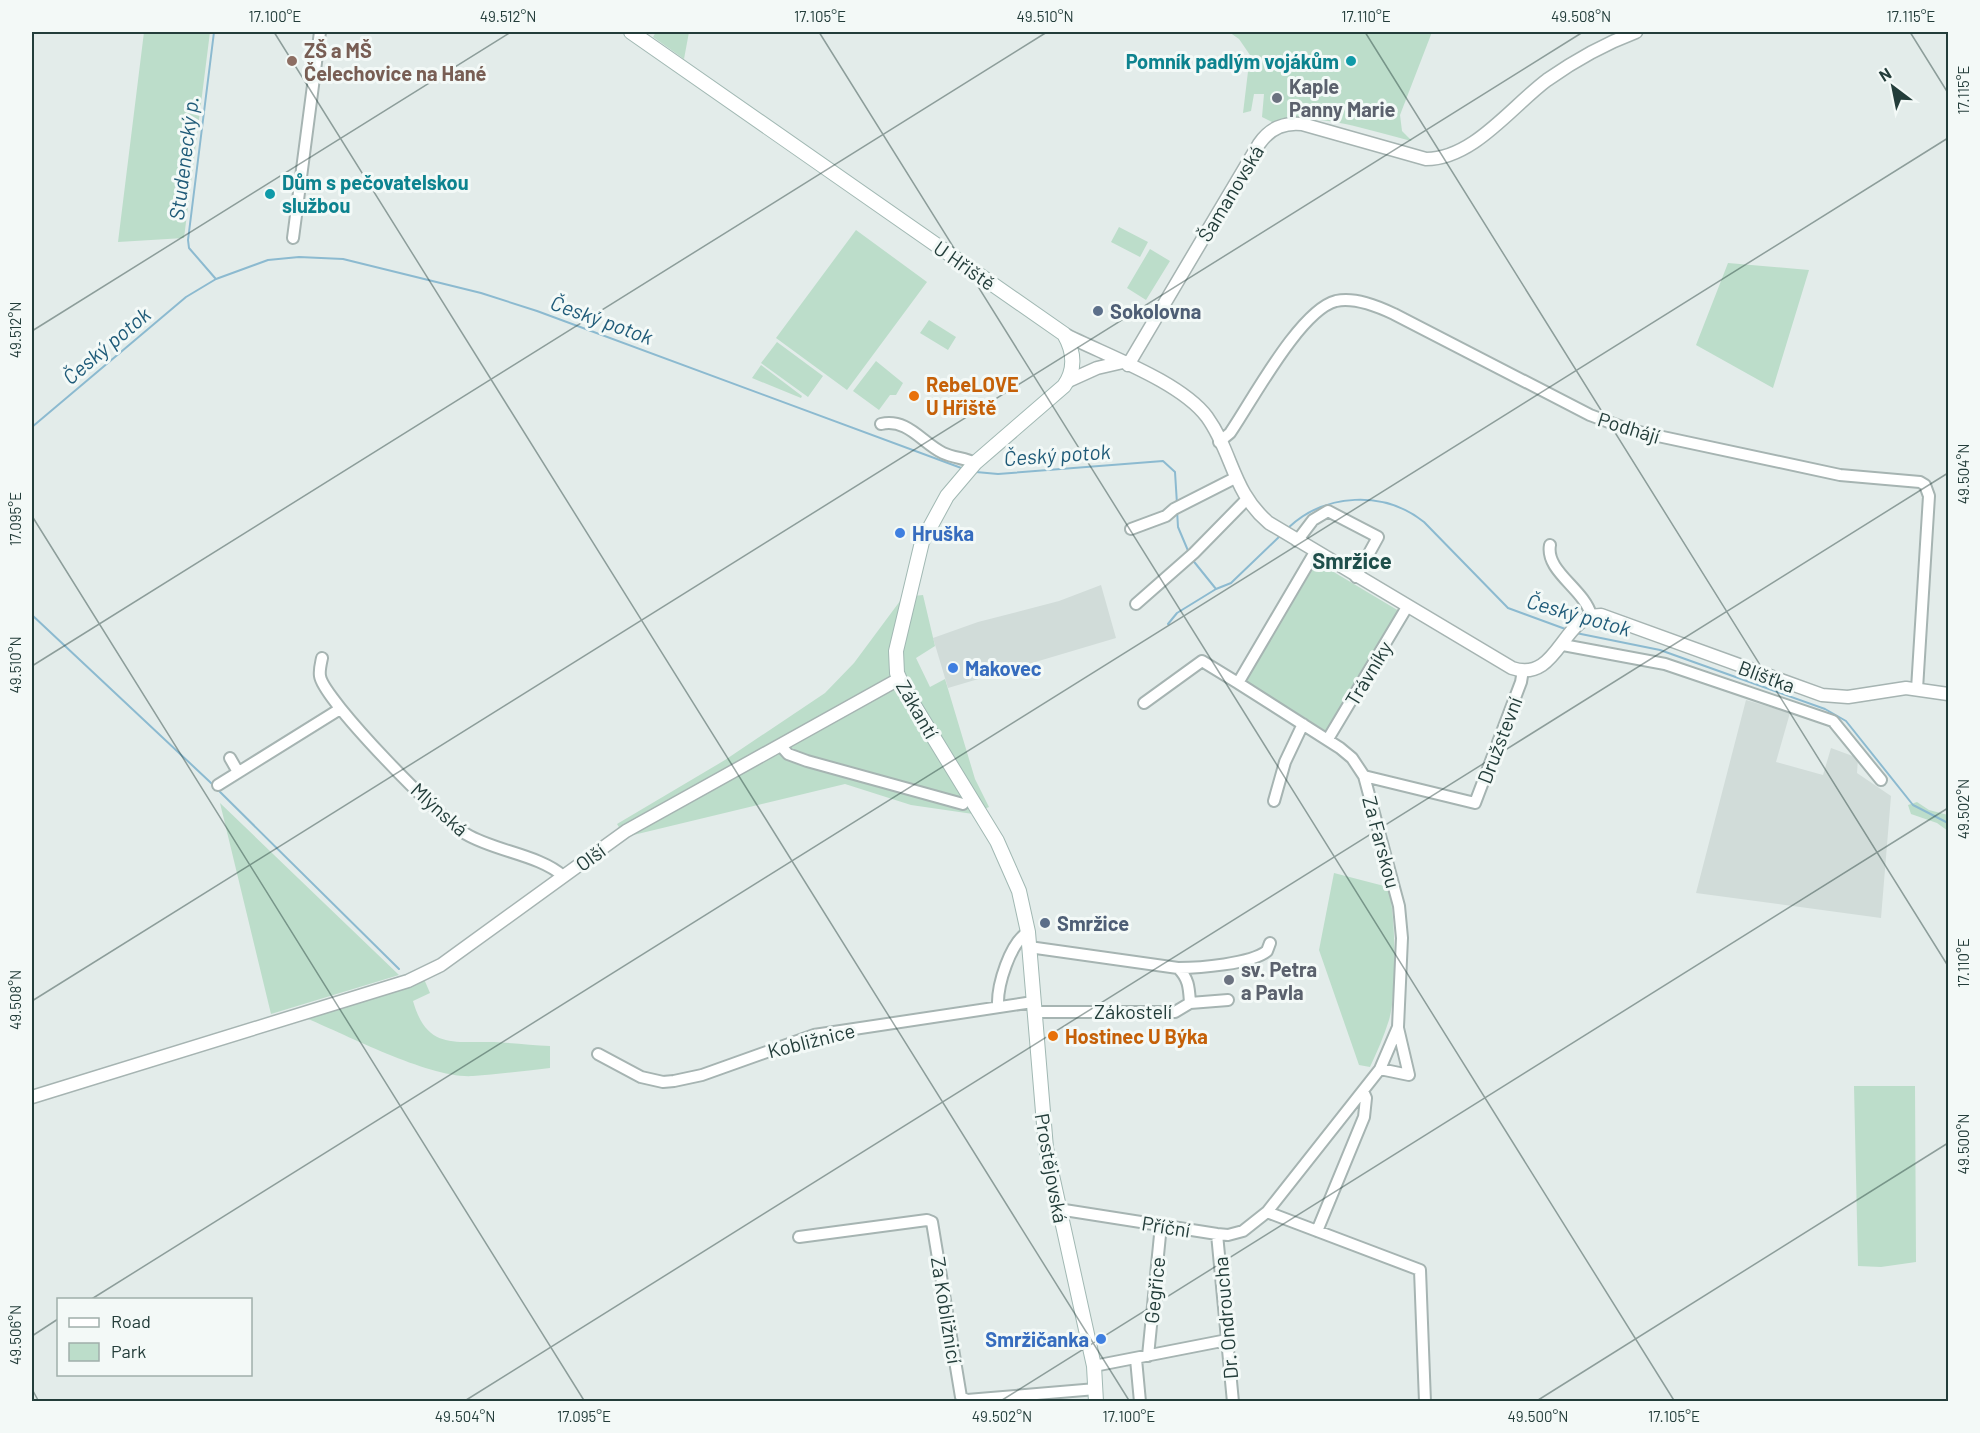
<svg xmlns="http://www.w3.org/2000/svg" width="1980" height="1433" viewBox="0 0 1980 1433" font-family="Barlow,sans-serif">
<rect width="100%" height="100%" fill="#e3ecea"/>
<path fill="#d1dcd9" d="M1101 585 1116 638 948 688 933 638 978 622 1059 601Z
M1746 700 1790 713 1776 762 1823 775 1831 748 1858 758 1857 773 1891 796 1881 918 1696 893Z"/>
<path fill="#bcddca" d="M144 32H210L184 238 118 242Z
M656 32H689L684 59 653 37Z
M1229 32H1432L1400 115 1402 131 1412 141C1369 131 1319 111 1274 123L1262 117 1264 94H1254L1251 111 1243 113 1250 55 1239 39Z
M1119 227 1148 242 1140 257 1111 242Z
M856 230 927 282 847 390 776 338Z
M1150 249 1170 261 1146 300 1127 288Z
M1728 263 1809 270 1773 388 1696 345Z
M929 320 956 337 948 350 920 333Z
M777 342 823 376 808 397 761 363Z
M876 361 903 383 896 395H890L879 410 853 391Z
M761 365 802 396 801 398 752 378Z
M1317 562 1399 611 1326 731 1245 681Z
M923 595 935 646 916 658 930 687 945 679 975 779 989 807 973 814 911 805 845 784 625 837 617 824 725 760 825 693 854 663 903 597Z
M1917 802 1929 810 1948 815V831L1937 823 1911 814 1908 805Z
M220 803 399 975 271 1014Z
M1334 873 1388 887C1396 912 1397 994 1389 1020 1384 1036 1377 1052 1370 1067L1359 1065 1319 950Z
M424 979 430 993 413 1001C427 1050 454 1041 494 1042 513 1043 532 1045 550 1046V1068C524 1071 497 1074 473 1076 431 1079 349 1036 308 1019Z
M1854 1086H1915L1916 1262 1881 1267 1858 1266Z"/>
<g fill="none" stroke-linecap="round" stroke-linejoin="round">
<path stroke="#8cbad0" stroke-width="2" d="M214 32 188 240 189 248 215 278
M32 427 186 297 216 279 268 260 299 257 343 259 481 293 537 311 964 469
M976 472 998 474 1163 461 1175 472 1177 504
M1177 510 1178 527 1189 553
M1288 528C1325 493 1384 490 1424 522L1508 608 1568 630
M1191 558 1216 589 1231 583 1282 534
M32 615 210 782 399 969
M1168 624 1177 613 1216 589
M1576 633 1660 650 1825 709 1846 721 1913 805 1948 823"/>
<g stroke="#a6b4b2" stroke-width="14">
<path id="minor" d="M293 238 320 32
M881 424C908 418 922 443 943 453 954 458 965 458 975 463
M1219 442 1230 433C1252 401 1300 310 1336 301 1355 297 1377 306 1394 314L1590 415 1630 430 1840 475 1920 482 1925 485 1929 496 1917 689
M1131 529 1166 516 1174 509 1235 478
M1297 541 1313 520 1328 511 1378 537 1356 577
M1550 545C1545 571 1584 589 1591 615
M1136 604 1194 553 1246 500
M1563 645 1665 664 1833 721 1881 780
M322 658C321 663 319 670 320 676 323 699 442 821 466 834 494 851 540 855 563 876
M1144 703 1202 661 1238 683
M1328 739 1407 607
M781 746 788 754 807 761 963 804
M230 758 238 772
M1364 776 1475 803 1521 682 1523 670
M218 785 340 709
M1274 801 1285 762 1303 724
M1029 947 1178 968C1189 979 1189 988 1190 1003L1175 1012H1034
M1178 968C1199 968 1251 964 1267 951L1270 943
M1190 1003 1228 1000
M998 1006C997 985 1010 943 1028 932
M598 1054 641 1077 663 1082 674 1081 702 1075 814 1035 1033 1002
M1380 1069 1409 1075 1398 1028
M1058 1209 1217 1234 1228 1235 1243 1231 1267 1212 1380 1069 1398 1027 1402 938 1399 906 1364 776 1352 758 1340 748 1238 683 1315 552
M1267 1212 1420 1270 1425 1402
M1317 1231 1364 1117 1366 1098 1363 1091
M1217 1234 1233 1402
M799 1237 927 1220 932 1222 961 1397 967 1400 1096 1389
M1148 1356 1161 1225
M1136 1359 1140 1402
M1094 1366 1227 1340"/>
</g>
<g stroke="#a6b4b2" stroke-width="15">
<path id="tertiary" d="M1064 334C1105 355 1180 381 1207 417 1233 453 1232 492 1269 523L1512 668C1558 684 1562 614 1601 615L1822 695 1848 697 1906 688 1948 694
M1128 365 1259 144C1269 129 1284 122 1302 124L1426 159C1473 159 1511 107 1547 80 1574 61 1604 44 1636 32
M1066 382 1097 368 1123 362
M32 1097 408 981 441 965 626 831 899 679"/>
</g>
<g stroke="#a1b8b3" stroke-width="16">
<path id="secondary" d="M631 32 1064 334C1074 351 1076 369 1064 386L975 463 947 496 922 542 896 651 897 673 904 689 997 841 1019 891 1028 932 1046 1148 1094 1366 1096 1402"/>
</g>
<use href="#minor" stroke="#fff" stroke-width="10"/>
<use href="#tertiary" stroke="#fff" stroke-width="12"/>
<use href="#secondary" stroke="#fff" stroke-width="14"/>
</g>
<path fill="none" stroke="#233d3a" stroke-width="1.5" stroke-opacity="0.45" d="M274 32 1130 1402M819 32 1675 1402M1365 32 1948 966M1910 32 1948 93M32 331 511 32M32 516 585 1402M32 666 1047 32M32 1001 1583 32M90 1300 1948 138M32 1336 58 1319M32 1389 39 1402M463 1402 1948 473M999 1402 1948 808M1535 1402 1948 1143"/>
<circle fill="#8d6e63" stroke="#f3f9f7" stroke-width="2" cx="292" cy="61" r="6"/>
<g fill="#0f9aa8" stroke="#f3f9f7" stroke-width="2">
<circle cx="1351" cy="61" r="6"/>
<circle cx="270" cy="194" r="6"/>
</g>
<g fill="#6b7280" stroke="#f3f9f7" stroke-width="2">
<circle cx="1277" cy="98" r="6"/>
<circle cx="1229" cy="980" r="6"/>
</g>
<g fill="#5c6f8a" stroke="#f3f9f7" stroke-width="2">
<circle cx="1098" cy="311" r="6"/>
<circle cx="1045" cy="923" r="6"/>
</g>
<g fill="#e8710a" stroke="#f3f9f7" stroke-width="2">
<circle cx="914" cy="396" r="6"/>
<circle cx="1053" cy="1036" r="6"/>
</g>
<g fill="#3f7fe0" stroke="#f3f9f7" stroke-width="2">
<circle cx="900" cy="533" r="6"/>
<circle cx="953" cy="668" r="6"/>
<circle cx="1101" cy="1339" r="6"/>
</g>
<g text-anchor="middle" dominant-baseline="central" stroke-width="6" stroke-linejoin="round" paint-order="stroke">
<g font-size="20" font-weight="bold" fill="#785e54" stroke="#f3f9f7" text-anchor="start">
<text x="304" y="50">ZŠ a MŠ<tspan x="304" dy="23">Čelechovice na Hané</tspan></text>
</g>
<g font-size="20" font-weight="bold" fill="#0d838f" stroke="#f3f9f7" text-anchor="end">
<text x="1339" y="61">Pomník padlým vojákům</text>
<text x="282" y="182" text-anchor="start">Dům s pečovatelskou<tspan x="282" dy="23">službou</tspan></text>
</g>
<g font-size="20" font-weight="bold" fill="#5b616d" stroke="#f3f9f7" text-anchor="start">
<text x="1289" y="86">Kaple<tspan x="1289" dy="23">Panny Marie</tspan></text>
<text x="1241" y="969">sv. Petra<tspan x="1241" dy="23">a Pavla</tspan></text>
</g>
<g font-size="20" fill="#233d3a" stroke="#f3f9f7">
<text transform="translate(1230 193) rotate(-59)">Šamanovská</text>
<text transform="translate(965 265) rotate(35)">U Hřiště</text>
<text transform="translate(1629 427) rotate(17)">Podhájí</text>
<text transform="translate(1368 673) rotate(-59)">Trávníky</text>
<text transform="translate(1767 676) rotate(20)">Blíšťka</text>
<text transform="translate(918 709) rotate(60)">Zákantí</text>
<text transform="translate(1499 740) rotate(-69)">Družstevní</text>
<text transform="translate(440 809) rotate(42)">Mlýnská</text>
<text transform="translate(1382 842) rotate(75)">Za Farskou</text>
<text transform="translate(590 857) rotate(-36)">Olší</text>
<text x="1133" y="1011">Zákostelí</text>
<text transform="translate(811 1040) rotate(-14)">Kobližnice</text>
<text transform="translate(1052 1168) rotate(80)">Prostějovská</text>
<text transform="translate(1166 1226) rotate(9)">Příční</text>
<text transform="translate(1154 1290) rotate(-84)">Gegřice</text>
<text transform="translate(947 1310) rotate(81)">Za Kobližnicí</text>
<text transform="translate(1225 1318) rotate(-95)">Dr. Ondroucha</text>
</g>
<g font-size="20" font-weight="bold" fill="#4e5e75" stroke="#f3f9f7" text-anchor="start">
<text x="1110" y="311">Sokolovna</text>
<text x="1057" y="923">Smržice</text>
</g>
<g font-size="20" font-weight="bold" fill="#c56008" stroke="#f3f9f7" text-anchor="start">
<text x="926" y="384">RebeLOVE<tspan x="926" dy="23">U Hřiště</tspan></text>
<text x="1065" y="1036">Hostinec U Býka</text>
</g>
<g font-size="20" font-weight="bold" fill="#366cbe" stroke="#f3f9f7" text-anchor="start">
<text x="912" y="533">Hruška</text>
<text x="965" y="668">Makovec</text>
<text x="1089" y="1339" text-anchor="end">Smržičanka</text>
</g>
<g font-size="21" font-style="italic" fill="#1e5a78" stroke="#f3f9f7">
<text transform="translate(183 158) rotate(-83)">Studenecký p.</text>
<text transform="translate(602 319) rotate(20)">Český potok</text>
<text transform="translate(106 345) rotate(-40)">Český potok</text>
<text transform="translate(1057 454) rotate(-4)">Český potok</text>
<text transform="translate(1579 614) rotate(16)">Český potok</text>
</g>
<g font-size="22" font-weight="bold" fill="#1f4f4b" stroke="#f3f9f7">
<text x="1352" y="560">Smržice</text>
</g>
</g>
<rect width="1980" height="1433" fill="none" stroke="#f3f9f7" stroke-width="66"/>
<rect x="57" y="1298" width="195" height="78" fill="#f3f9f7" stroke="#a0aeab" stroke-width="1.5"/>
<rect x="69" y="1318" width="30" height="9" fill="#ffffff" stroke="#a0aeab" stroke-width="1.5"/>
<text x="111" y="1328" font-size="18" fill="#233d3a">Road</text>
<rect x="69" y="1343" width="30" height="18" fill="#bcddca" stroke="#a0aeab" stroke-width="1.5"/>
<text x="111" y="1358" font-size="18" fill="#233d3a">Park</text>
<g transform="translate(1893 87) rotate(328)" stroke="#f3f9f7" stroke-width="4.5" paint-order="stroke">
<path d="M0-4.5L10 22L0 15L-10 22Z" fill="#233d3a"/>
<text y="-9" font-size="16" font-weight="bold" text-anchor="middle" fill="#233d3a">N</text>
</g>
<rect x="33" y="33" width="1914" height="1367" fill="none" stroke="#233d3a" stroke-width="2"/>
<g font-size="15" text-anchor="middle" fill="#233d3a">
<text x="275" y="22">17.100°E</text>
<text x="508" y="22">49.512°N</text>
<text x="820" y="22">17.105°E</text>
<text x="1045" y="22">49.510°N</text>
<text x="1366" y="22">17.110°E</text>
<text x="1581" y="22">49.508°N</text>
<text x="1911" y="22">17.115°E</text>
<text transform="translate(1964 90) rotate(-90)" y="5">17.115°E</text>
<text transform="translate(16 330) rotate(-90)" y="5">49.512°N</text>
<text transform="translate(1964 474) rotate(-90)" y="5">49.504°N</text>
<text transform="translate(16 519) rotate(-90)" y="5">17.095°E</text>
<text transform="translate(16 665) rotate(-90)" y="5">49.510°N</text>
<text transform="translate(1964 809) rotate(-90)" y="5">49.502°N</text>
<text transform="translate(1964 963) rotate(-90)" y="5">17.110°E</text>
<text transform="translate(16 1000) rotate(-90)" y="5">49.508°N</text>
<text transform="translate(1964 1144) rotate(-90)" y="5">49.500°N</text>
<text transform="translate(16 1335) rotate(-90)" y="5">49.506°N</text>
<text x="465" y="1422">49.504°N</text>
<text x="584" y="1422">17.095°E</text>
<text x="1002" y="1422">49.502°N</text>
<text x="1129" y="1422">17.100°E</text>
<text x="1538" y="1422">49.500°N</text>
<text x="1674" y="1422">17.105°E</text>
</g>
</svg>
